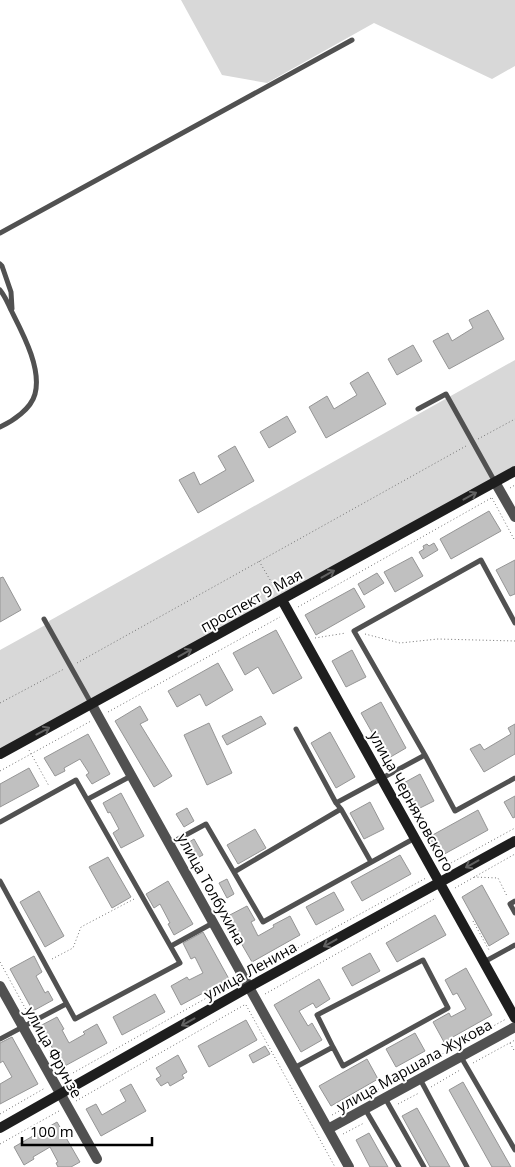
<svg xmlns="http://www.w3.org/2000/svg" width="515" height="1167" viewBox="0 0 515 1167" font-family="'Open Sans',sans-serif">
<rect width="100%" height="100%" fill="#fff"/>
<path fill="#d8d8d8" d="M181 0H515V66L492 79 374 23 267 83 222 75Z
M515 360V466L0 752V650L49 623V621Z"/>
<path fill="#c0c0c0" stroke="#959595" d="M488 310 504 339 449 369 433 341 448 333 452 341 473 328 469 320Z
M413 345 422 361 397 375 388 359Z
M368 372 386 404 326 438 309 407 327 396 334 409 357 395 350 383Z
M287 416 296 432 269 448 260 432Z
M235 446 254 481 198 513 179 480 194 472 200 485 226 470 218 456Z
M489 511 501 531 451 559 440 539Z
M434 543 438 550 423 559 419 552 424 549 423 546 427 544 429 546Z
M412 557 423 576 395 592 384 572Z
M515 560V594L510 596 496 570Z
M377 573 384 583 364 595 358 584Z
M3 577 21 610 0 622V578Z
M354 588 365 607 316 635 305 615Z
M276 630 302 678 273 694 258 667 245 675 233 653Z
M352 650 366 677 346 687 332 661Z
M218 663 233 690 206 706 200 694 177 707 168 691Z
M381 702 406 748 387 759 361 713Z
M140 706 148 720 140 724 172 776 154 787 115 721Z
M261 716 266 724 227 745 222 736Z
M209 723 232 773 207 785 184 735Z
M515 724V754L484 772 470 749 480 744 484 750 511 734 508 728Z
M330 732 355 777 336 788 311 743Z
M88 734 110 774 92 784 86 775 89 773 80 759 64 768 65 771 55 776 44 758Z
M29 768 39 786 0 807V784Z
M420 774 434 801 414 811 400 785Z
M121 793 144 836 121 848 113 833 119 829 110 812 108 813 103 803Z
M515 796V817L513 818 504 802Z
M370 802 384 829 364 839 350 813Z
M187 808 194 821 184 827 176 814Z
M478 810 488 830 439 857 429 837Z
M255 829 266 848 238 864 227 845Z
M194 839 203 855 195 859 186 844Z
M400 855 411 874 362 901 351 882Z
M108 857 131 897 112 908 89 867Z
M227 879 234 894 227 898 219 883Z
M168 881 193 924 174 935 168 924 170 923 160 904 154 908 146 894Z
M482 885 509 934 489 946 462 897Z
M39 891 64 936 45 947 20 902Z
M334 892 344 910 316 925 306 907Z
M247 906 255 920 251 922 258 936 274 927 273 925 290 916 300 935 252 962 226 917Z
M435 915 446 935 397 962 386 943Z
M203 932 229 979 181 1005 171 986 187 977 189 980 203 973 195 957 191 959 183 943Z
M370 953 380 971 352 986 342 968Z
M34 956 42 972 36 976 45 993 48 991 53 1000 33 1011 10 969Z
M466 968 492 1015 444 1042 433 1022 449 1013 451 1017 466 1009 457 993 453 995 445 980Z
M319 979 330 999 316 1008 313 1003 299 1011 308 1026 312 1023 322 1040 301 1052 274 1005Z
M155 994 165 1012 122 1035 113 1017Z
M57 1017 64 1029 62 1030 69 1043 85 1034 83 1032 97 1024 107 1043 63 1067 40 1026Z
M246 1020 257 1040 209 1067 198 1046Z
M415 1033 425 1051 396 1067 386 1049Z
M12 1037 38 1084 0 1104V1084L12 1077 3 1061 0 1063V1043Z
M265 1046 270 1054 253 1063 249 1055Z
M178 1055 187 1072 182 1075 184 1078 170 1086 168 1082 161 1086 156 1079 161 1076 156 1068Z
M367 1059 378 1079 331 1106 319 1086Z
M463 1082 511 1167H492L449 1090Z
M131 1084 146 1111 101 1136 86 1109 96 1104 102 1115 126 1101 120 1090Z
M417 1108 450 1167H430L402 1116Z
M57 1122 80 1162 71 1167H58L56 1163 58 1162 50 1147 33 1157 34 1159 24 1165 14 1147Z
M369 1133 388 1167H370L356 1140Z"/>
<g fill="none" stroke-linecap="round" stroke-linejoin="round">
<path stroke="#737373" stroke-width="1" stroke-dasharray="1 2.5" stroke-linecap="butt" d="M478 439 515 419
M510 488 515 485
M492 498 515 541
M259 561 276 590
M298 607 493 497
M365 634 400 643 438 639 515 641
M315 638 346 633
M77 663 466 446
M0 703 64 669
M108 712 280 617
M29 750 49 786
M0 771 91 721
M442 868 515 828
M474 877 498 878 507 896
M455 888 515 854
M473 921 489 950
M52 959 73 948 81 927 136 898
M0 962 30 1017
M252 973 426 878
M265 994 436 898
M246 1005 335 1167
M37 1029 65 1077
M510 1043 515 1052
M473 1063 515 1040
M64 1078 235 982
M431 1087 460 1070
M76 1101 246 1004
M398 1104 419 1093
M0 1114 45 1088
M332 1115 506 1019
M343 1134 364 1123
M0 1144 59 1111"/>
<path stroke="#515151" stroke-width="5" d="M0 233 352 40
M0 264 2 266 11 292 12 309
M0 290C5 296 8 303 11 310 22 332 42 368 35 394 31 409 13 421 0 427
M418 409 446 394 495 482
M44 619 91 703
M515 623 481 560 354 631 425 755 455 811 515 778
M296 729 336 803
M88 799 131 776
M341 809 371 862
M0 822 76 780 180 963 75 1019 0 881
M169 844 206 824 263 922 415 838
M234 872 341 809 336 803 425 755
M515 901 510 904 515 913
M171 946 213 923
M484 962 515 945
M0 1039 66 1004
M461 1057 515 1150
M294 1068 333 1047 343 1066 448 1008 423 960 317 1015 333 1047
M420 1079 467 1167
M385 1098 424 1167
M365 1109 399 1167"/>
<path stroke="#515151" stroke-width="10" d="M495 482 515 517
M92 705 349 1167
M0 986 97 1159
M328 1129 515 1027"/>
<path stroke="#1e1e1e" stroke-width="10" d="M282 600 515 1018
M0 754 515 471
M0 1128 249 987 515 841"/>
</g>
<defs><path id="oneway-shaft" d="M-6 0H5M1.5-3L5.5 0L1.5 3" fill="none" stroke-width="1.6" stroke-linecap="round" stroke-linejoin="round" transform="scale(1.25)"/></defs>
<g stroke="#626262">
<use href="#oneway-shaft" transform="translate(470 496) rotate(-29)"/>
<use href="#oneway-shaft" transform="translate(328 574) rotate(-29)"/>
<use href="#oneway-shaft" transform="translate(185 653) rotate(-29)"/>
<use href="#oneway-shaft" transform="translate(43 731) rotate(-28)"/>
<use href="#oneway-shaft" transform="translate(472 864) rotate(151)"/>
<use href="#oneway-shaft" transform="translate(330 943) rotate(151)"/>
<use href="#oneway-shaft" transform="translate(188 1022) rotate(151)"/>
</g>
<g text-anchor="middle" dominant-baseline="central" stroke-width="4" stroke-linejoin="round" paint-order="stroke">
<g font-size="15" fill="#000" stroke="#fff">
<text transform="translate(251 600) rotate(-29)">проспект 9 Мая</text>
<text transform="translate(412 801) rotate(61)">улица Черняховского</text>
<text transform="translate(212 889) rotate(61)">улица Толбухина</text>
<text transform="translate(250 970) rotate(-29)">улица Ленина</text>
<text transform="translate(54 1052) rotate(61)">улица Фрунзе</text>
<text transform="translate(414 1065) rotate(-29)">улица Маршала Жукова</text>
</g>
</g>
<path d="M22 1137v8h130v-8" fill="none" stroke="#000000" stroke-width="2.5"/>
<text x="30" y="1137" font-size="15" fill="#000000" stroke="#ffffff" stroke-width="4" paint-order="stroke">100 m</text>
</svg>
